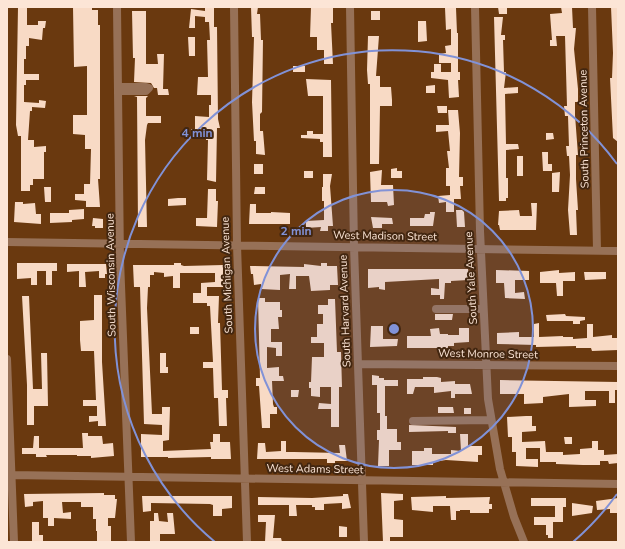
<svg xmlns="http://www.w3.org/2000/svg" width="625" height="549" viewBox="0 0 625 549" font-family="'Nunito Sans',sans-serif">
<rect width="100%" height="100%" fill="#6a390f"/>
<path fill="#f8dac5" d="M18 7H27V25H38V21H46L45 28H43L42 40 29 38V46H26V59H24V74H39V80H26V85H24V102L39 103V100L46 101 45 108 32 107V111H30L28 140H34V147L46 146V152H44V179H33V185H30V191H21V136H18L16 125Z
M73 7H92V10H98V25H100V179H98L100 207H86V201L75 200V194H84V184H90L91 149H85V135L73 134V115H87V66L74 67Z
M205 7H214V27H217L218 119 220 128H217L216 182 207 180 208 140H206V137H191V129H195V116L209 117V105H211V95H197L198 77H208L207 40H210L209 22H205V17L195 16V28H189L191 9 205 11Z
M251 7H258L257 14H260L261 40H263L262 112 260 114V131H263L265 155 256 154V141H254L252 102 254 37H252Z
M311 7H333V23H331L333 64H324V50H317V37H310Z
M498 7H507V14H499Z
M561 7H572L573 28H576L574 49 578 89V102H575V115L578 155H576V179L578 210H576L577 235H570L568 210 570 175 569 156H567L566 146H569L568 116H565L564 106H567L565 36H556L557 46H550V40H552L550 14 562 13Z
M611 7H618V142L613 138 610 78H612L613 53Z
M445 8H456L457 33H458V72H460V80H458L459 97 449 98 448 80 431 78V72H434V64H441V72H451V63H439V54L446 53 445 46 451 45V29L446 30Z
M132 11H146V64H158L157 54H164L163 89H168L169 95H158L157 88H154L151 83 134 82 135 58H133Z
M371 11H380V20H371Z
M494 17H503L501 35H505V40H503L504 72H506L504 88 518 87V93L505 94 506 144H518L519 149 506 150V178H508V198H506V201H499Z
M418 21H426L427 41 418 42Z
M368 36H379L376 76H380V87H391L392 100V106H380L379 164H370V84H368L367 70Z
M188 37H195V56H189Z
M293 66H305V72H293Z
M306 79 331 80 332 157H323V142H320V139L301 138V135H307V131H313V134H323V96H308Z
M435 85V93H426V86Z
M134 96H148L146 98V116H161V123H148L147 125 145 140 147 227H138L137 97Z
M437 106H447V113H438Z
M448 110H458L460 133 459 177H463V186H460L461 199H454V212H446V202L439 203 438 196 450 195V186H446V168H449L447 151H450L448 131 436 132V125H449Z
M546 133H553L554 139 546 140Z
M542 152H548V164H552V171H543Z
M517 156H523V176H517Z
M254 164H263V174H254Z
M397 168V171H402V178H391V169Z
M382 170 381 185H393L394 205 388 206 387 202H371L370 172Z
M304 171H313V178H304Z
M560 172 559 192H552V173Z
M323 174H332L330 186 333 226H328V231H320L321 227 306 228V221L324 220V201H322V187H323Z
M44 187H51V202H45Z
M255 187H265V194H254Z
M208 189H216V201H218L217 227 196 226V218H207Z
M178 198H186V205L168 206V199Z
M15 202H23V204L35 203 36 214H41V224L14 222Z
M531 203H537L536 230H500L499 225H498L499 211 519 210 520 216H532Z
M250 204H256V213H271V212L290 213V224H249Z
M84 209V219L72 220V222L50 223V213H69V210Z
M456 210H462L464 212 465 227H457Z
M430 212H435L433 226H410V218H424L425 214H430Z
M371 217 392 218 393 224H382V228H373Z
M93 218 103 219V228H95V226H92Z
M17 263H57V271H52V285H46V271H37V285H31V278L17 279Z
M174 263H181V265L184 266 223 265V287H207V296H219L218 323H220L222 390H228V398H226L227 426H219L218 398H214L213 368H203V362H213L210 306H207V303H193V293H201V283L215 282V273H180V288H173V276L164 277V273L154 272V275H150V287H148L147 308 152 414H162V407H170L169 440 163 441V451L211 449 210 442H213V434H220V442H230L231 459H211V457L168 458V457H141V434L162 435V425L144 424 140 287H134L133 265H174Z
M321 263H327V266H337L338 285H330V290L311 291 309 276H296V289H289L290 274 280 275V290L261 289V284L254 285 253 274H251L250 266 304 267V264L321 266Z
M67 264H106L107 274H105V278H99V271L85 272 86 287H79V271L67 272Z
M368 269H468L469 278 468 280 451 281V283H445L444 299H440V295H431V288L439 289V279L385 282V290L379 289V287L368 288Z
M496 270 529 271V280H515V293L524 292 525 299 505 298 504 283H496Z
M559 270V273L575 272V281H563V296H557L556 283H540V272Z
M584 272H606V279L585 280Z
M94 295H102V362L106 426H98V421L89 422V416H97V406H83V400H96L94 351H81L80 340V321L94 320Z
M22 296H29L33 389H42L41 353H47L48 406H34V425H27V385Z
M258 298H265V302H280V310H282V317H278L279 329H271V342H282V356H276V348L267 347V368L279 367V376H283L284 381H272L273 404 274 407H277V414H270V428H262L259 386H256V378H260Z
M328 299H335L337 352H341L342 387H339V427H331V409H318L319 403 331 404V387H320V397L311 396V388H309V382H311L312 357H324V343H311V337H317V324H323V314H318V305H328Z
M435 314H453L452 320H435Z
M565 314 566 316 585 317V320L580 321V324H573V321H547L546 315Z
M539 323V337L563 336V337H573V339L587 338V324H593V337L612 335V338H618V350L592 351 591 348H576V346L536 347V345L497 344V333L519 332V337H534V324Z
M371 326H383V339H398L397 346 370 347Z
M190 327H199V334H190Z
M439 328 440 334H448V335H459V328H469V342L454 343V346H448V348H407V336H431L430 329Z
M160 353H166V367H168V373H160Z
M372 375 379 376V378H384V380H398V386H385V416H387V429H397V442H401V450H389V466H378L379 440H377V430H380V413H377V385H372Z
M423 377H437L441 378V382L455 381V384H470L472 394H455V398H451V391L434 393V387H415L413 394H407V379H423Z
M500 380 618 382V390H615V403H609V391H585V400H596V406L569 407V394L543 397V403L524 404V394H500Z
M291 390H299L298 397H291Z
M438 407H453L454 413H438Z
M464 408H471V414H464Z
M526 416H532V426H536V431L522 432V442L545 441 546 452H563V455L580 454V449L592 448V441H598V450H604V455L618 454V463L609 464 608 461H600V465H583L556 464V462H540V448H526V459H538V467L516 466V452H512V437H508L507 417Z
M409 425 456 427V433H448V431L409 432Z
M82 433H88V436H102L103 444 113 443 114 456 91 458V456H77V455H46L47 457H36V454H22V448H33L34 436H39V448H83Z
M460 434H468V446H482V455H478V462L446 460 433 462V465H412V451H424V448H432V454H451V450L461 451Z
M564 437H572V444H565Z
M281 441H286V452H294L340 453 339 445H345L347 461H335V463H327V459H257L258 443H265L266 452 281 451Z
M104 493V495H115V499H117L115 518H108V526H111V542H97V531H96V519H93V507H81V502H62L63 513 71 512V519L54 518V526H48V518H43V501L33 502V506L25 507 24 494Z
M381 493 403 494V500L394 501V519L403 520V537H390V542H383Z
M343 494H348L351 508 342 509V503L324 504V510H315V507H312V505H296L297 516H289V505H258V497L312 498 343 496Z
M142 496H232V508L222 509V516H213V505L210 504 151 503V511L143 512Z
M446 496V498L490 497 489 504H492V509H489V513H470V510H460V511H456V520H451L450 506H433V512L412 510 411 497Z
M531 498H566V507H563V522H553V538H548V535H546V525H534V517H555V506H531Z
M618 498V513H610V509L597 510 596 501Z
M572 503 593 506 592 513 572 516Z
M154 513H158L159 521 168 522 167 513H173L175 534H160V541L150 542V521H154Z
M258 515H275L273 538H281L282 542H265L266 522H258Z
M32 522H39V535H43V542H32Z
M339 526 347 527V537H339Z"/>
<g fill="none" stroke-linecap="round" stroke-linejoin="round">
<path stroke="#977157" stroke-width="8" d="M117 7 120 260 131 542
M234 7 237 245 247 542
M350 7 354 247 364 542
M475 7 480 231 488 399 500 469 514 517 524 542
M592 7 597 250
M118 87H146L149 88 146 91H118
M7 242 618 251
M436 309H483
M7 359 14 542
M358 364 618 366
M413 421 490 420
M11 475 618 484"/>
</g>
<circle cx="394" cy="329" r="139" fill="#8192d7" fill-opacity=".12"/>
<g fill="none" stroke="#8192d7" stroke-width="2">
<circle cx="394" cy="329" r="139"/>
<path d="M617 494A278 278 0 0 1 573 542M215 542A278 278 0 1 1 617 164"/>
</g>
<g text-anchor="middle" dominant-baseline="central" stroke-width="4" stroke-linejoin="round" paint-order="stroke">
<g font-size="11" fill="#fce5d6" stroke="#422610">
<text transform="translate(584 129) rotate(-91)">South Princeton Avenue</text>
<text transform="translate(385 236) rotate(1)">West Madison Street</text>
<text transform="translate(111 275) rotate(-91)">South Wisconsin Avenue</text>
<text transform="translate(227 275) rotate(-92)">South Michigan Avenue</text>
<text transform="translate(471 278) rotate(-93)">South Yale Avenue</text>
<text transform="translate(345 311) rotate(-92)">South Harvard Avenue</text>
<text transform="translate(488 354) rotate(1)">West Monroe Street</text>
<text transform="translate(315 469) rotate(1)">West Adams Street</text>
</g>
</g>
<circle cx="394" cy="329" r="6" fill="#8192d7" stroke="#422610" stroke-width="2"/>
<g font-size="12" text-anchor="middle" font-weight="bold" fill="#8192d7" stroke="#422610" stroke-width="4" stroke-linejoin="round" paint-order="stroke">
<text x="197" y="137">4 min</text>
<text x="296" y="235">2 min</text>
</g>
<rect width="625" height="549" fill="none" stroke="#fce5d6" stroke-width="16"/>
</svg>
